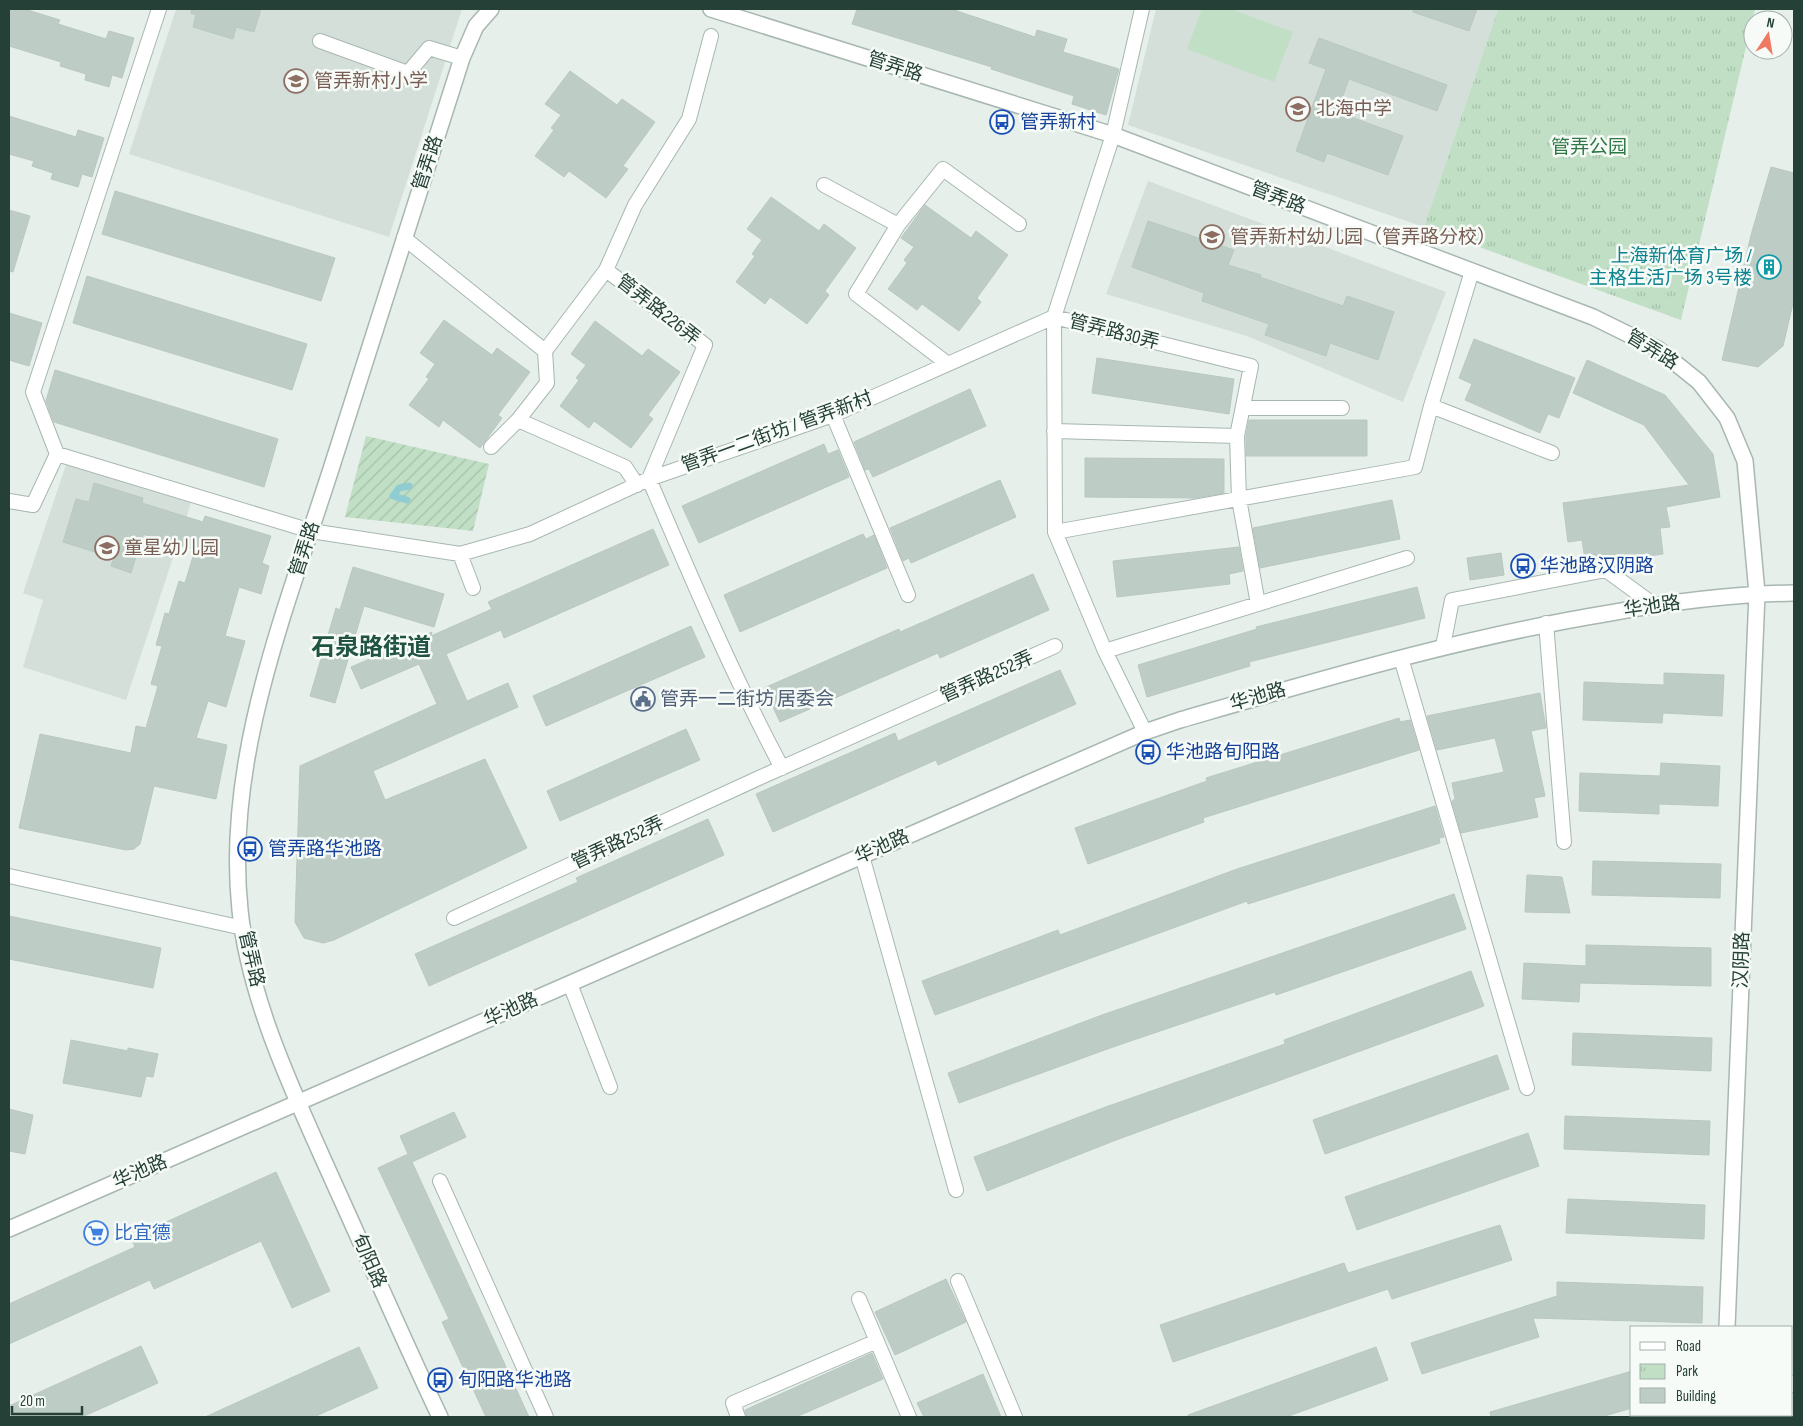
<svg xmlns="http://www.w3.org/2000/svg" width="1803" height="1426" viewBox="0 0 1803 1426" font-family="'Sofia Sans Condensed','Noto Sans SC',sans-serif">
<defs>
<pattern id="park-tufts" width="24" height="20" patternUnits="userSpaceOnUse" patternTransform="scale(1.25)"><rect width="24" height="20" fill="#c0dfc5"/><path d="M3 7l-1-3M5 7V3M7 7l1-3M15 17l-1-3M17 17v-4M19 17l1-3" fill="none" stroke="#a5c1aa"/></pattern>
<pattern id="garden-furrows" width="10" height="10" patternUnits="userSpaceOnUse" patternTransform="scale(1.25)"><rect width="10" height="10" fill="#c0dfc5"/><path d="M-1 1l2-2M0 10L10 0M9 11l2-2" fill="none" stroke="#a5c1aa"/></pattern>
</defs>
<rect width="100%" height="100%" fill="#e6efea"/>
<path fill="#d4dfd9" d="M176 9H462L389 237 129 154Z
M1156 9H1498L1424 227 1128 125Z
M1148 181 1446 292 1403 402 1247 336 1106 294Z
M66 465 191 503 126 700 23 667 43 600 23 593Z"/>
<path fill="#c0dfc5" d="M1202 9H1230L1293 32 1274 82 1187 49Z"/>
<path fill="url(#park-tufts)" d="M1498 9H1755L1681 320 1424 227Z"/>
<path fill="url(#garden-furrows)" d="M366 436 489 464 473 531 345 517Z"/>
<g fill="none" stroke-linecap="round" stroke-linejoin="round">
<path stroke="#90cdd2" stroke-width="7" d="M407 500 393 496 399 488 409 486"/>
</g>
<path fill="#beccc6" stroke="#b8c8c0" d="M9 9H24L60 20 58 24 106 39 109 31 134 38 122 78 112 75 109 87 85 80 86 74 60 66 61 62 9 46Z
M192 9H261L254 32 236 27 233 39 193 27 196 15 191 13Z
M857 9H951L1035 37 1037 30 1067 39 1063 52 1119 69 1106 115 1072 104 1074 96 991 69 992 67 852 24Z
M1413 9H1477L1469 31 1413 12Z
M1319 38 1447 85 1437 111 1349 79 1337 112 1403 136 1388 175 1327 153 1324 162 1296 151 1326 69 1309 63Z
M570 71 617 105 622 99 655 122 623 166 628 169 606 198 569 171 564 177 535 156 554 130 551 128 561 115 545 104Z
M9 116 76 137 78 130 104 138 92 177 82 174 78 187 51 179 53 173 32 166 34 161 9 154Z
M1771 167 1794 173V299L1783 346 1758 367 1722 360 1751 235Z
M115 191 335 258 321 301 102 234Z
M771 197 819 231 824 224 856 248 825 291 829 295 807 324 770 297 765 304 736 282 755 256 752 254 762 240 747 229Z
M925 205 971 238 976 231 1008 255 977 298 981 302 959 331 922 304 917 310 888 289 907 263 904 260 914 247 901 238Z
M9 210 30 216 13 272 9 271Z
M1148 221 1234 250 1228 265 1261 275 1260 277 1343 306 1347 296 1394 312 1378 360 1330 343 1326 356 1265 335 1269 324 1202 301 1204 293 1132 267Z
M87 276 307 344 292 390 73 323Z
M9 313 42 323 29 366 9 360Z
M444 320 492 355 497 348 530 372 498 415 502 418 480 448 443 420 439 427 409 405 429 379 426 377 435 364 420 353Z
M595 321 642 356 648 349 680 372 648 415 653 419 631 448 594 421 589 428 560 406 579 380 576 378 586 365 571 354Z
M1474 339 1575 378 1559 418 1548 414 1540 433 1465 400 1472 384 1459 378Z
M1097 358 1234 379 1229 414 1092 393Z
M1587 360 1665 395 1713 454 1720 497 1666 507 1670 527 1660 528 1663 554 1586 565 1582 540 1568 542 1563 503 1689 485 1644 425 1573 393Z
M55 370 278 439 264 487 54 422 46 401Z
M970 389 986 426 873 477 869 469 865 470 854 442Z
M1249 420H1367V456H1246V436Z
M824 444 828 454 838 450 849 477 699 543 682 506Z
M1085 458 1224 459V493L1195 498 1085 497Z
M1000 480 1016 517 911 563 909 558 903 561 890 528Z
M94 483 143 498 142 503 203 522 205 516 271 536 262 563 269 566 261 594 239 587 225 636 245 641 226 707 208 701 196 738 227 745 216 799 154 786 140 844 134 849 126 850 19 828 40 734 131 753 136 726 146 728 158 686 151 684 162 646 156 645 165 613 169 614 179 581 185 583 195 550 143 534 131 573 111 566 114 558 63 542 76 499 89 502Z
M1392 500 1400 539 1260 568 1253 528Z
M653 529 669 565 504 638 501 630 446 654 467 701 508 683 518 707 373 771 385 800 485 759 527 848 334 940 323 943 304 938 295 922 300 766 437 704 419 664 361 689 351 667 432 632 431 636 492 609 488 602Z
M863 534 866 539 874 535 887 568 740 632 724 595Z
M1239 547 1243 571 1229 574 1230 584 1117 597 1113 561Z
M1501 553 1504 575 1470 580 1467 558Z
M353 567 444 594 434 627 364 606 335 703 310 696 336 608 340 610Z
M1033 574 1049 610 940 658 938 653 780 722 764 688 899 629 900 632Z
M1417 587 1425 618 1249 662 1250 666 1147 697 1138 665 1257 629 1256 627Z
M691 626 705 657 546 726 533 696Z
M1060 670 1076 704 938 765 936 760 773 832 756 794 895 733 898 741Z
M1664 673 1724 675 1722 716 1663 713 1662 723 1583 720 1584 682 1664 685Z
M1540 693 1546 728 1531 731 1545 796 1534 798 1538 817 1461 833 1452 801 1455 799 1452 783 1504 772 1495 738 1437 750 1427 716Z
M1399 718 1400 722 1410 720 1419 750 1203 818 1204 822 1088 864 1075 828 1207 781 1206 778Z
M686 729 700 760 560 821 547 791Z
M1661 763 1720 766 1718 806 1659 804V814L1579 811 1580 773 1660 776Z
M1435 806 1444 837 1439 838 1440 843 1248 904 1247 901 935 1015 922 981 1058 930 1060 935 1237 869Z
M708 819 724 855 429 986 415 954 578 882 576 878Z
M1593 861 1721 864 1720 898 1592 895Z
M1527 875 1562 877 1570 913 1525 912Z
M1454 894 1466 929 1276 995 1275 992 1113 1047 959 1103 948 1073 1102 1015Z
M9 916 161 948 153 988 9 959Z
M1586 945 1711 948V986L1580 983 1579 1002 1522 999 1524 963 1586 966Z
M1471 971 1484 1006 1116 1140 987 1191 974 1157 1103 1108 1285 1044 1284 1040Z
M1573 1033 1712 1038 1711 1071 1572 1065Z
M71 1040 128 1051V1048L158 1054 153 1077 146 1076 141 1097 63 1083Z
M1497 1055 1509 1089 1325 1154 1313 1120Z
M9 1109 33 1115 25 1154 9 1151Z
M454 1112 466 1137 412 1162 529 1417H486L442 1322 449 1319 378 1168 408 1154 400 1136Z
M1565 1116 1710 1121 1709 1155 1564 1149Z
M1528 1133 1539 1166 1357 1230 1345 1197Z
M276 1172 330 1291 292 1308 261 1241 154 1289 150 1280 9 1344V1304L135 1247 131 1238Z
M1568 1199 1705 1205 1704 1239 1566 1233Z
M1500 1225 1512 1260 1392 1299 1388 1289 1173 1362 1160 1325 1344 1263 1348 1273Z
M946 1279 966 1322 895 1355 875 1312Z
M1557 1282 1703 1287 1702 1323 1533 1318 1539 1337 1422 1374 1411 1343 1557 1296Z
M141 1346 158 1383 82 1417H9V1406Z
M359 1347 378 1388 314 1417H205Z
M1376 1347 1388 1380 1286 1417H1188V1415Z
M872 1353 883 1379 796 1417H747L745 1410Z
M1632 1371V1408L1601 1417H1491L1490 1412Z
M983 1374 1001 1417H924L917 1403Z"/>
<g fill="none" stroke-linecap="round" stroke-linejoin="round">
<g stroke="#a8b7b1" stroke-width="16">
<path id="service" d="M711 36 689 119 635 205 606 270 705 345 649 479C691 577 732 674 782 768
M320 41 408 73 429 48 462 58
M824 185 898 225 856 294 948 364
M898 225 943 169 1019 224
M404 238 545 351 606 270
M1431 406 1472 271
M1243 408H1342
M833 415 908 595
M518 420 625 467 637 485
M1054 431 1237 436
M491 447 518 420 547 383 545 351
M57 454 33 392 159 9
M9 501 33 505 57 454 311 531 460 554 530 534 649 479 833 415 1054 317 1113 135 1142 9
M1055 532 1415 467 1431 406 1552 453
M460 554 473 588
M1546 623 1564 842
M1443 646 1452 600 1606 570 1654 605
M1105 651 1407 558
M1401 658 1527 1088
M1145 732 1105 651 1055 532 1054 317 1251 366 1237 436 1239 499 1258 604
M862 856 956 1190
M9 876 243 928
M454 918 761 777 1055 646
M570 984 610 1087
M440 1181 546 1417
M958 1281 1015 1417
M859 1299 909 1417
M1792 1385 1794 1383
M738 1417 733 1403 877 1341
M1736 1417 1741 1415"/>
</g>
<g stroke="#a8b7b1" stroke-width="18">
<path id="minor" d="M711 9 1113 135 1593 317 1658 349 1699 382 1727 418 1745 461 1757 593 1727 1327
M9 1229 1145 732 1180 720C1322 679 1463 637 1610 613 1671 602 1732 594 1794 593
M440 1417C403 1339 369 1260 333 1181 296 1098 249 1001 240 910 224 760 286 609 331 469 374 332 418 195 462 58L476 26 491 9
M1723 1417 1724 1415"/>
</g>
<use href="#service" stroke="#fff" stroke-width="14"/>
<use href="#minor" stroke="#fff" stroke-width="15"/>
</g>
<defs>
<g id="school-ring" transform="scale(1.25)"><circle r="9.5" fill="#f7fbf8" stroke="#8d6e63" stroke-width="1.5"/><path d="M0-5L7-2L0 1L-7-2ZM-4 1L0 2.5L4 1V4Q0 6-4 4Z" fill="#8d6e63"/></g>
<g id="bus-ring" transform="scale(1.25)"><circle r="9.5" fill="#f7fbf8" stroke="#1a4fb4" stroke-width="1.5"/><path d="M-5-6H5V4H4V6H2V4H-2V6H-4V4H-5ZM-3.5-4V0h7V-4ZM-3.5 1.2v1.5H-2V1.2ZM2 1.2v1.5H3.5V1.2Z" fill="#1a4fb4"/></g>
<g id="building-ring" transform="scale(1.25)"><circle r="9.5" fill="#f7fbf8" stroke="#0f9aa8" stroke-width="1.5"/><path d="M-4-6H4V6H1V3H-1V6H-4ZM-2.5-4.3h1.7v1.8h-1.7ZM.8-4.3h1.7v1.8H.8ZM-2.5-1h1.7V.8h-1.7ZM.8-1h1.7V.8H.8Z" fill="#0f9aa8"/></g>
<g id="civic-ring" transform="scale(1.25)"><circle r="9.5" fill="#f7fbf8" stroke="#5c6f8a" stroke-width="1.5"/><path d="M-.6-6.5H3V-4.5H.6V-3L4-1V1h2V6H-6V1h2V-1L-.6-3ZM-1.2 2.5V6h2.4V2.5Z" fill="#5c6f8a"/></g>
<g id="supermarket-ring" transform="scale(1.25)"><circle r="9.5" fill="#f7fbf8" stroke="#3f7fe0" stroke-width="1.5"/><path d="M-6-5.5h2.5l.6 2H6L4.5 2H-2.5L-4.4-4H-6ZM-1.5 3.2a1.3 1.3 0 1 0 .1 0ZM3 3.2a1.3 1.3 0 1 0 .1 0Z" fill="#3f7fe0"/></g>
</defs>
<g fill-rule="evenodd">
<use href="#school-ring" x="296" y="81"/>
<use href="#school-ring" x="1298" y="109"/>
<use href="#bus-ring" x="1002" y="122"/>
<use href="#school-ring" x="1212" y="237"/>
<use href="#building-ring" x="1769" y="267"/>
<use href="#school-ring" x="107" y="548"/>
<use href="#bus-ring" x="1523" y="566"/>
<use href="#civic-ring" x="643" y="699"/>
<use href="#bus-ring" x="1148" y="752"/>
<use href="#bus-ring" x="250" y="849"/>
<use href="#supermarket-ring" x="96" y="1233"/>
<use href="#bus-ring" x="440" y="1380"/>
</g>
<g text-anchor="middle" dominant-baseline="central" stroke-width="5" stroke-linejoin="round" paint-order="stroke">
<g font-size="19" fill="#254137" stroke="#f7fbf8">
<text transform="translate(895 67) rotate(18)">管弄路</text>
<text transform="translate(428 163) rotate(-72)">管弄路</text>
<text transform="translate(1278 198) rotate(21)">管弄路</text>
<text transform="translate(658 310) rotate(38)">管弄路226弄</text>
<text transform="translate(1114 332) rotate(14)">管弄路30弄</text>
<text transform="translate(1652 350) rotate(32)">管弄路</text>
<text transform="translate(777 432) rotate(-20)">管弄一二街坊 / 管弄新村</text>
<text transform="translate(305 549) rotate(-72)">管弄路</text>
<text transform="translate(1652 607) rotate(-8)">华池路</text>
<text transform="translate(987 677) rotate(-24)">管弄路252弄</text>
<text transform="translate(1258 697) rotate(-16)">华池路</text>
<text transform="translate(618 843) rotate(-25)">管弄路252弄</text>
<text transform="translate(882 847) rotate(-24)">华池路</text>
<text transform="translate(251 959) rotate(77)">管弄路</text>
<text transform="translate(1742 960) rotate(-88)">汉阴路</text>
<text transform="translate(511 1010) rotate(-24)">华池路</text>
<text transform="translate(140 1172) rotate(-23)">华池路</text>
<text transform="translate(369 1261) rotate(66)">旬阳路</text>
</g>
<g font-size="19" fill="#785e54" stroke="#f7fbf8" text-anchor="start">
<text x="314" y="81">管弄新村小学</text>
<text x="1316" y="109">北海中学</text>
<text x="1230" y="237">管弄新村幼儿园（管弄路分校）</text>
<text x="124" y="548">童星幼儿园</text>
</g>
<g font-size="19" fill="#164399" stroke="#f7fbf8" text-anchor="start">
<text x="1020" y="122">管弄新村</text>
<text x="1540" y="566">华池路汉阴路</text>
<text x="1166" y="752">华池路旬阳路</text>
<text x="268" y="849">管弄路华池路</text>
<text x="458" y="1380">旬阳路华池路</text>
</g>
<g font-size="19" fill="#2f7845" stroke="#f7fbf8">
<text x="1589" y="147">管弄公园</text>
</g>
<g font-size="19" fill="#0d838f" stroke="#f7fbf8" text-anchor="end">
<text x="1752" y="256">上海新体育广场 /<tspan x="1752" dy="22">主格生活广场 3号楼</tspan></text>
</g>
<g font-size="19" fill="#4e5e75" stroke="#f7fbf8" text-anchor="start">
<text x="660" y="699">管弄一二街坊 居委会</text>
</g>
<g font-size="19" fill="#366cbe" stroke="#f7fbf8" text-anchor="start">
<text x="114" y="1233">比宜德</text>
</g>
<g font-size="24" font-weight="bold" fill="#205342" stroke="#f7fbf8">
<text x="371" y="647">石泉路街道</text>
</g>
</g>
<rect width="1803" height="1426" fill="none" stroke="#254137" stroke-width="20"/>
<rect x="1630" y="1326" width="162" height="90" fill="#f7fbf8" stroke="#a3b1ab"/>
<rect x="1640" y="1342" width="25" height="8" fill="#ffffff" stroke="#a3b1ab"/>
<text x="1676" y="1351" font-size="15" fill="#254137">Road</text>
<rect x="1640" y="1364" width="25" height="15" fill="url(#park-tufts)" stroke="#a3b1ab"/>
<text x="1676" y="1376" font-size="15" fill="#254137">Park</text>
<rect x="1640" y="1388" width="25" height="15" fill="#beccc6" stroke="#a3b1ab"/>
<text x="1676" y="1401" font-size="15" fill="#254137">Building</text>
<g transform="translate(1768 35) rotate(12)"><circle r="24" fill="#f7fbf8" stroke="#a3b1ab"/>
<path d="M0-4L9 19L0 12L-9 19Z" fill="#f07963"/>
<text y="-8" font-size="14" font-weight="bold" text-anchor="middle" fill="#254137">N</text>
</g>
<path d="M12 1406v8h70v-8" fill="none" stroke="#254137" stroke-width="2.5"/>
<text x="20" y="1406" font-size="15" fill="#254137" stroke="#f7fbf8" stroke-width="4" paint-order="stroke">20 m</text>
</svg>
